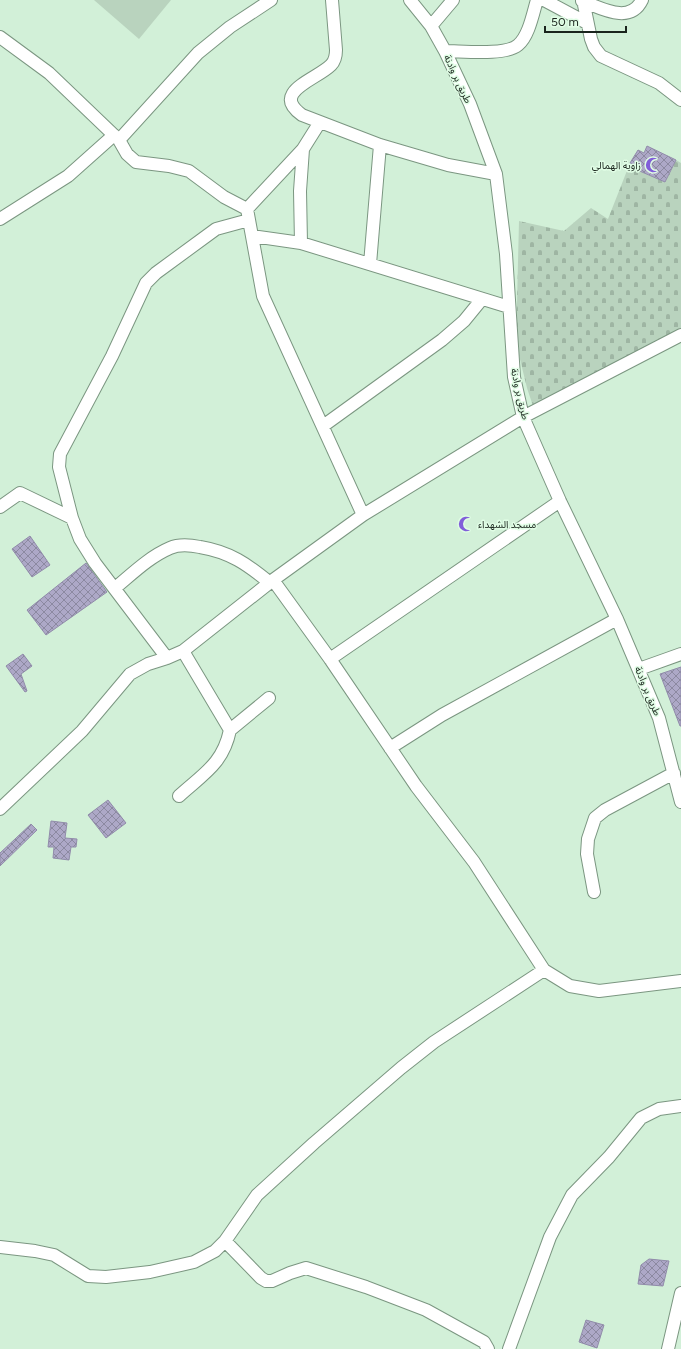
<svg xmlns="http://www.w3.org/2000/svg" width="681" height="1349" viewBox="0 0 681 1349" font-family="Figtree,'Noto Sans Arabic',sans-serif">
<defs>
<pattern id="cemetery-stones" width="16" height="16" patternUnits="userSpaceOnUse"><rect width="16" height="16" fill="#b9d3be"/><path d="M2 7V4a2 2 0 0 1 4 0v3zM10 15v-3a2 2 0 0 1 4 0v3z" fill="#9eb5a3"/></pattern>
<pattern id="building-cross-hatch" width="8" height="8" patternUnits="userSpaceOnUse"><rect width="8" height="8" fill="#ada8c7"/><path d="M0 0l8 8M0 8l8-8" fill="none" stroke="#8c89a1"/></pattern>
</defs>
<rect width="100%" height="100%" fill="#d2f0d8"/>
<path fill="url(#cemetery-stones)" d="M676 160 681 163V328L533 406 527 388 516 343 519 221 564 231 591 208 608 219 630 163 637 166 635 169 665 182Z"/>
<path fill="#b9d3be" d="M94 0H171L139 39Z"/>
<path fill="url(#building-cross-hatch)" stroke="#918caa" d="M647 146 676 160 665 182 635 169 637 166 630 163 638 150 644 153Z
M30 536 50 565 32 577 12 549Z
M86 563 107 592 46 635 27 610Z
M23 654 32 666 21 674 27 691 25 692 6 666Z
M681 667V726H680L660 674Z
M108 800 126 823 106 838 88 815Z
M51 821 67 823 65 838 77 839 76 847H71L69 860 53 858 54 847H48Z
M31 824 37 830 0 866V853Z
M649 1259 669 1261 663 1286 638 1284 641 1265Z
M586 1320 604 1325 597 1348 579 1342Z"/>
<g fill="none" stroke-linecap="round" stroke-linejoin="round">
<g stroke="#7b9681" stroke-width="14">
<path id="minor" d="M332 0 336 50C336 56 335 61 331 65 316 80 270 92 302 115L380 145 448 165 496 174
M410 0 431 26 445 51 470 104 496 174 506 254 514 377 523 417 560 501 617 619 659 718 681 802
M544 0 587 23
M583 0 591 39 594 47 601 56 659 83 681 100
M582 1C601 8 630 25 642 0
M431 26 453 0
M0 37 49 73 119 140 127 154 136 162 169 166 189 171 224 197 247 209
M445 51C462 51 505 56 518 45 529 36 533 13 537 0
M320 122 303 149 247 209 263 296 363 515
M119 140 198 53 230 27 271 0
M0 219 68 176 114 135
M252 236 301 243 509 307
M301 243 300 191 303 149
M370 264 380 145
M323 426 442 340 464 321 482 299
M0 507 20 493 72 518
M273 580 330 659 416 786 474 862 544 970 570 986 599 991 681 981
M115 588C132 574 149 557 170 548 179 544 190 545 200 547 230 552 247 564 270 583
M167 658 95 563 80 539 72 518 59 467 60 454 112 356 146 283 156 273 216 229 249 220
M330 659 560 501
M639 669 681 654
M230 730 269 698
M390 748 442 715 617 619
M179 796C203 774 223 764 230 730L183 651
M0 809 82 731 130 674 148 664 167 658 183 651 273 580 363 515 523 417 681 335
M594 892 587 854 588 839 595 818 605 810 674 773
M225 1241 261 1278 266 1281H272L290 1273 306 1268 366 1287 426 1310 484 1342 488 1349
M0 1247 35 1251 54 1255 88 1276 106 1277 150 1272 194 1262 215 1251 225 1241 257 1195 314 1143 401 1068 434 1042 544 970
M509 1349 550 1237 572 1195 609 1157 641 1118 659 1109 681 1106
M668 1349 681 1293"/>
</g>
<use href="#minor" stroke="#fff" stroke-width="12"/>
</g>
<defs>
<g id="mosque-bare" transform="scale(1.2)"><path d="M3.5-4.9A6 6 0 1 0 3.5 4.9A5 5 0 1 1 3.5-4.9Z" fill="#815ed9" stroke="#e0fde5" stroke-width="2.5" paint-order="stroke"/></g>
</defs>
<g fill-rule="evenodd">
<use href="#mosque-bare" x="653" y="165"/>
<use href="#mosque-bare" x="466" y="524"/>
</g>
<g text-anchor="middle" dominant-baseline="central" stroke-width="3" stroke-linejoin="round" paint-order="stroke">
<g font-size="10" fill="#19241c" stroke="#e0fde5">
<text transform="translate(458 79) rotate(65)">طريق بر وادنة</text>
<text transform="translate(520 394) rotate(77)">طريق بر وادنة</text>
<text transform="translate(648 691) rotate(67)">طريق بر وادنة</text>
</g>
<g font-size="10" fill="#19241c" stroke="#e0fde5" text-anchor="end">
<text x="641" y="165">زاوية الهمالي</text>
<text x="478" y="524" text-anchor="start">مسجد الشهداء</text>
</g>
</g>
<path d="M545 26v6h81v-6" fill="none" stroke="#19241c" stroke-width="2"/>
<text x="551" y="26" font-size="12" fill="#19241c" stroke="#e0fde5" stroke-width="3" paint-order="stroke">50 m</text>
</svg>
